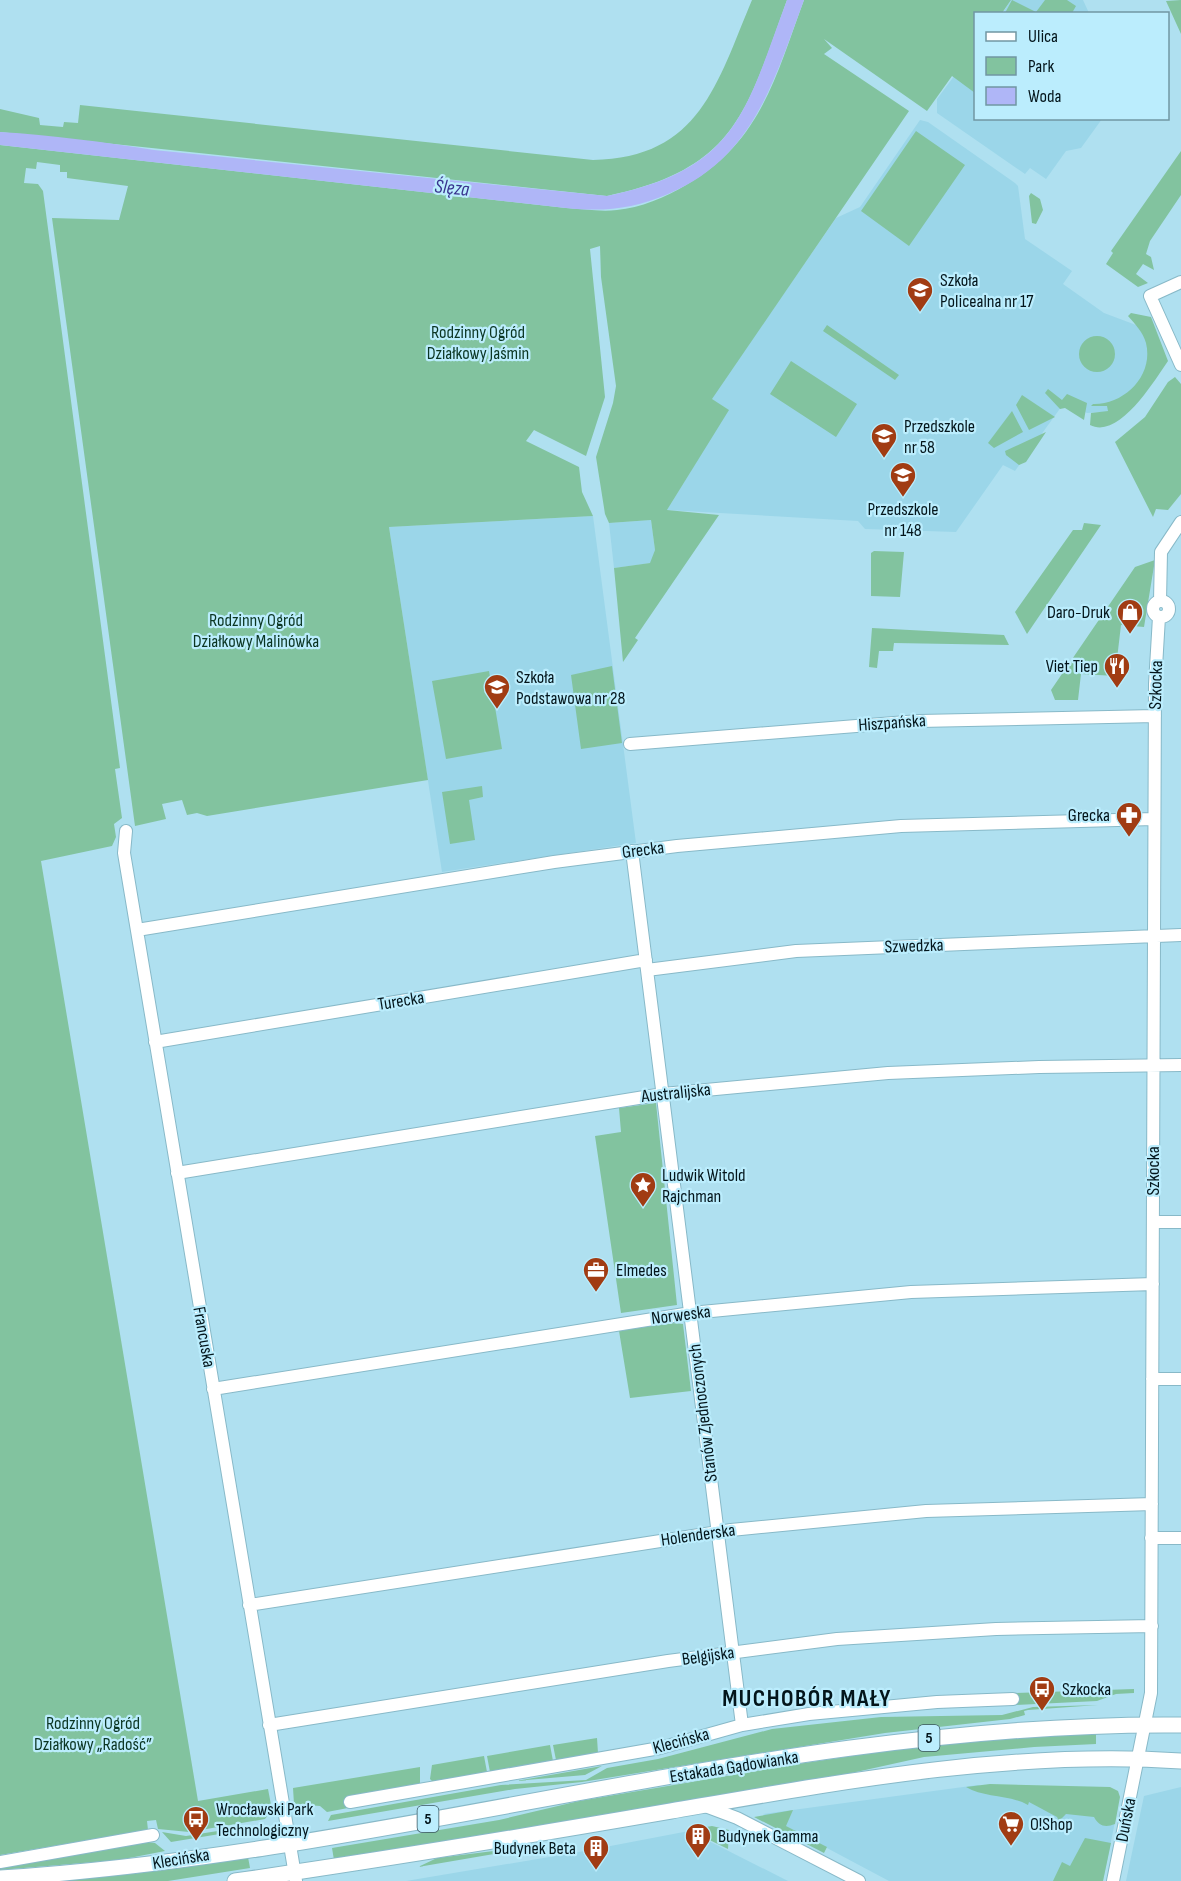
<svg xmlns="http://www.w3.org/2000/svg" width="1181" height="1881" viewBox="0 0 1181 1881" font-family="'Sofia Sans Condensed',sans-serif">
<rect width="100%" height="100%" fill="#afe0f0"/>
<path fill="#9bd6e9" d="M1011 0H1083L1089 13 1002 14Z
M975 48 976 118 1102 119 1081 148 1066 151 1046 179 1030 168 1025 174 937 113V99Z
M920 120 928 122 1015 183 1018 186 1025 239 1072 271 1063 284 1104 313 1152 331 1143 387 1106 412 1087 413 1064 403 1015 471 1003 465 956 532 865 529 858 521 667 510 728 410 711 399 836 218 860 207Z
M593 516 636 843 442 872 389 527Z
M651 520 655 550 651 563 614 568 609 523Z
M978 1785 1059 1805 1118 1807 1103 1881H889L763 1814Z
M1181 1787V1881H1126L1144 1796Z
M689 1831 788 1881H406L579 1852Z"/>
<path fill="#82c39f" d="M752 0H787C746 113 736 169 607 196L0 132V109L39 118 40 125 63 127 64 122 78 123 80 105 593 160C700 158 717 83 752 0Z
M804 0H1011L1002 13 976 14 975 93 952 76 927 111 824 39 832 48 824 54 909 111 712 399 729 410 667 510 719 515 635 638 638 640 623 662 614 568 650 563 655 550 651 520 609 523 605 514 596 457 613 403 616 386 601 277 600 246 590 249 605 397 586 456 534 430 526 441 579 467 582 492 593 516 389 527 428 780 207 816 197 813 187 815 182 800 162 804 166 819 135 826 52 218 119 220 128 186 67 178V172H60V165L37 162 36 169 26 168 24 183 38 184 43 191 120 768 115 769 122 818 114 824 116 837 112 846 41 861 198 1801 268 1789 272 1810 265 1819 189 1832 158 1829 156 1820 147 1821 148 1830 0 1855V145L566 208C582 209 601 212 617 210 640 208 666 197 686 185 761 142 776 76 804 0Z
M1012 0 1036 12 1045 0H1067L1076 6 1072 13H1005Z
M1181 0V34L1166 1Z
M916 131 965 165 909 246 861 211Z
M1181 151V195L1150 241 1146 254 1151 257 1154 270 1143 264 1136 274 1148 283 1138 287 1106 264 1113 253 1111 251Z
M1031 193 1040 199 1043 210 1036 224 1032 223 1029 196Z
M1131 313 1151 317 1168 361C1154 381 1119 440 1090 425L1091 413 1108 411 1107 406H1091L1093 404C1124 405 1154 376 1146 343 1143 332 1135 324 1128 316Z
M827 325 899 375 895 380 823 331Z
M1079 354a18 18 0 1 1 36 0a18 18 0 1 1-36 0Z
M791 361 857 404 836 437 770 394Z
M1175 377 1181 384V494L1168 510 1156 509 1153 517 1115 442 1145 417 1168 382Z
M1048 389 1062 400 1067 394 1087 403 1084 420 1065 408 1060 409 1045 393Z
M1022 395 1055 417 1029 430 1016 405Z
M1012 411 1023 432 994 448 988 443Z
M1046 432 1026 462 1019 465 1006 455 1005 451Z
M1084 523 1101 525 1027 634 1015 612 1073 530H1082Z
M874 551 904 552 900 597 871 596V553Z
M1155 560 1144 627 1121 625 1115 676 1081 674 1078 700H1055L1051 690 1135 567Z
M872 628 1004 635 1009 645 894 643 893 651H879L877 668 869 667Z
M612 666 622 743 581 749 571 675Z
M489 671 502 749 446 759 432 681Z
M482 786 483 797 469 800 475 840 450 844 442 792Z
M656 1103 677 1305 621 1313 595 1136 621 1132 619 1108Z
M671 1323 683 1324 691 1391 630 1398 619 1331Z
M1134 1689V1693L1116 1694 1097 1701 1014 1705V1693Z
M1098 1705 1028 1710 1024 1711 1025 1715 1010 1719 885 1733 582 1782 515 1789 328 1821 331 1815 501 1785 586 1780 607 1768 658 1759 772 1729 881 1717 1002 1715 1033 1707Z
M1096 1732V1744L1034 1747 924 1757 838 1776 334 1860 332 1848 499 1820 579 1801 804 1763 940 1743Z
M597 1738 598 1753 556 1760 553 1745Z
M550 1745 553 1761 490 1772 487 1756Z
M484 1756 487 1772 433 1782 430 1779 432 1765Z
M602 1766 585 1775 515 1781H516Z
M420 1767V1784L347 1796 348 1808 327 1812 320 1806 294 1804 293 1788Z
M990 1784 1110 1787 1118 1791 1120 1797 1115 1824C1105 1828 1099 1826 1094 1817L1066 1814 1059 1821 1057 1817 1029 1802 1028 1805C1008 1794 984 1798 966 1787Z
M793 1810 786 1826 827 1847 824 1853 754 1817Z
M712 1826 729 1830 728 1849 689 1830Z
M243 1827 244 1830 171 1842 162 1832 186 1836Z
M1085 1838 1111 1843 1103 1881H1053L1062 1862 1070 1866Z
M147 1842 155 1843 165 1851 119 1860 0 1870V1865Z
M534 1846V1847L418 1867 437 1858Z
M248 1857 250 1868 168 1881H63L139 1873Z"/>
<path fill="#afb6f7" d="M787 0H804C774 80 754 158 668 194 634 209 603 212 566 208L0 145V132C52 135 103 142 154 150L607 196C738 169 745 112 787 0Z"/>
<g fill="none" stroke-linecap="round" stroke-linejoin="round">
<g stroke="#88b9c8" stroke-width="14">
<path id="minor" d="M1181 282 1150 296 1181 365
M1153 609a8 8 0 1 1 16 0a8 8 0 1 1-16 0Z
M1160 601 1161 552 1181 522
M630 744 919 721 1155 716
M126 831 124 853 296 1881
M632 851 742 1725
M137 930 554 862 677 846 901 826 1154 819
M647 970 796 951 1181 935
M155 1042 646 960
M177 1173 663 1094 888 1073 1039 1067 1181 1065
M1153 1222H1181
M1152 1379H1181
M213 1389 691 1313 911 1292 1153 1284
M1151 1538H1181
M249 1605 731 1530 926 1511 1152 1504
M269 1725 668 1661 837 1639 996 1629 1152 1626
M350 1802 660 1748 742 1725 809 1714 937 1702 1013 1699
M705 1806 737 1818 859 1881
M0 1862 153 1835
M1113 1881 1151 1693 1155 684 1159 617"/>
</g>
<g stroke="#88b9c8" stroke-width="17">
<path id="major" d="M0 1878C397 1853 782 1721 1181 1725
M235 1881C381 1860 526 1836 671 1811 839 1782 1010 1750 1181 1761"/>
</g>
<use href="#minor" stroke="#fff" stroke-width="12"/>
<use href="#major" stroke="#fff" stroke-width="15"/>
</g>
<defs>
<g id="university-pin" transform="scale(1.35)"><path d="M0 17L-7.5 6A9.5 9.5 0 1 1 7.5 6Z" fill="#a13c13" stroke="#bbedfd"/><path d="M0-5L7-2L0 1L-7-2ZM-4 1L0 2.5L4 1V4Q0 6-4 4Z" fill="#fff"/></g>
<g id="school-pin" transform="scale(1.35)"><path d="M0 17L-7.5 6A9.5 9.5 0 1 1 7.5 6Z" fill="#a13c13" stroke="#bbedfd"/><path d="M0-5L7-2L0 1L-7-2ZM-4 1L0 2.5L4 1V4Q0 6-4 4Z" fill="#fff"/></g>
<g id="shop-pin" transform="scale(1.35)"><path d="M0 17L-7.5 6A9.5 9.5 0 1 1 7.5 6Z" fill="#a13c13" stroke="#bbedfd"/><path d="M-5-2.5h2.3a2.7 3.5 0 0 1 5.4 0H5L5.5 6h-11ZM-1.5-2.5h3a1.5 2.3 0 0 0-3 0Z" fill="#fff"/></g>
<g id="restaurant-pin" transform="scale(1.35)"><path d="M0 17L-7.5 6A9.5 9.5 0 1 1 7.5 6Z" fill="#a13c13" stroke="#bbedfd"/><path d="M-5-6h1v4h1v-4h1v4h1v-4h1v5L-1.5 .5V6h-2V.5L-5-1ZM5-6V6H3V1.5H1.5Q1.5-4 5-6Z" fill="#fff"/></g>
<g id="pharmacy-pin" transform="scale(1.35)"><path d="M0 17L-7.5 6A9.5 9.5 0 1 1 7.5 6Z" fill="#a13c13" stroke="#bbedfd"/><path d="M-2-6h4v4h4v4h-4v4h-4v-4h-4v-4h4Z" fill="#fff"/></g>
<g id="sight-pin" transform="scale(1.35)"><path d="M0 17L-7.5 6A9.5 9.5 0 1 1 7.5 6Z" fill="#a13c13" stroke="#bbedfd"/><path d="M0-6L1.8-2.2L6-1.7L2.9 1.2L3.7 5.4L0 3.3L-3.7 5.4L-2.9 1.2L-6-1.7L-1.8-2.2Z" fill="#fff"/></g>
<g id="office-pin" transform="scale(1.35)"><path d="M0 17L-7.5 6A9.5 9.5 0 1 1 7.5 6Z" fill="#a13c13" stroke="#bbedfd"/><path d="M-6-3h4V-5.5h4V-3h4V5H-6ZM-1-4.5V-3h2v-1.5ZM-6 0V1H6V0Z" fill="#fff"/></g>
<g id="bus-pin" transform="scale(1.35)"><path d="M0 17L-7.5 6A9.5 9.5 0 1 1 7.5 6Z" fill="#a13c13" stroke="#bbedfd"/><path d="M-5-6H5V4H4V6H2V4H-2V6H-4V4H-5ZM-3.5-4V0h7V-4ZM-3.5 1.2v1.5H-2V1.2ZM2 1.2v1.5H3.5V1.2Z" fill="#fff"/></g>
<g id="supermarket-pin" transform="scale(1.35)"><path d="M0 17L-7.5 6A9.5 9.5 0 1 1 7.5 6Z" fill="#a13c13" stroke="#bbedfd"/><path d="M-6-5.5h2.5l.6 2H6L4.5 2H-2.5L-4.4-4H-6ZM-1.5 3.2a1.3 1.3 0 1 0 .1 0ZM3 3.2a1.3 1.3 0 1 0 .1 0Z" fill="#fff"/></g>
<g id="building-pin" transform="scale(1.35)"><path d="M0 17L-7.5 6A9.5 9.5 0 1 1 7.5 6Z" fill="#a13c13" stroke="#bbedfd"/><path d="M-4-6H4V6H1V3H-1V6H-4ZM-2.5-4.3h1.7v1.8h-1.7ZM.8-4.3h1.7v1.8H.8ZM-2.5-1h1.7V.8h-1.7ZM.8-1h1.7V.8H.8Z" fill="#fff"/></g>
</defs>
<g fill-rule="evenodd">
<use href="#university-pin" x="920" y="290"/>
<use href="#school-pin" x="884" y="436"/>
<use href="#school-pin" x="903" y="475"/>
<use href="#shop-pin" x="1130" y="612"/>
<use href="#restaurant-pin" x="1117" y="666"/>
<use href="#school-pin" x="497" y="687"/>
<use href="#pharmacy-pin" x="1129" y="815"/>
<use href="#sight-pin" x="643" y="1185"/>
<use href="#office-pin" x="596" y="1270"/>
<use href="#bus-pin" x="1042" y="1689"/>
<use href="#bus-pin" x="196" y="1819"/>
<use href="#supermarket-pin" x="1011" y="1824"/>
<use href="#building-pin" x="698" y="1836"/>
<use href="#building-pin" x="596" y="1848"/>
</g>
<g text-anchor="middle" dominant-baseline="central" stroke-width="4.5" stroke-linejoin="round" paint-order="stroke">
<g fill="#bbedfd" stroke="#3a565f" stroke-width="1.5">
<rect x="918.5" y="1725" width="21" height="26" rx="4.5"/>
<rect x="417.5" y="1806" width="21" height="26" rx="4.5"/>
</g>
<g font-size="16" font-weight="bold" fill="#03151b">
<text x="929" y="1738">5</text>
<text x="428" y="1819">5</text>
</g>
<g font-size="18" fill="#03151b" stroke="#bbedfd" text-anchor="start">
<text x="940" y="280">Szkoła<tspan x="940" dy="21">Policealna nr 17</tspan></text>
<text x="904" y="426">Przedszkole<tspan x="904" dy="21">nr 58</tspan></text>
<text x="903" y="509" text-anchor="middle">Przedszkole<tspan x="903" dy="21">nr 148</tspan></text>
<text x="1110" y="612" text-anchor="end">Daro-Druk</text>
<text x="1098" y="666" text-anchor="end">Viet Tiep</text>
<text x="516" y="677">Szkoła<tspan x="516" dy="21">Podstawowa nr 28</tspan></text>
<text x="1110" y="815" text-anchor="end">Grecka</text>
<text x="662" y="1175">Ludwik Witold<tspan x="662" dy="21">Rajchman</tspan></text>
<text x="616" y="1270">Elmedes</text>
<text x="1062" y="1689">Szkocka</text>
<text x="216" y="1809">Wrocławski Park<tspan x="216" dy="21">Technologiczny</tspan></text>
<text x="1030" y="1824">O!Shop</text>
<text x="718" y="1836">Budynek Gamma</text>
<text x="576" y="1848" text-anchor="end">Budynek Beta</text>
</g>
<g font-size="18" fill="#0b3522" stroke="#bbedfd">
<text x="478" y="332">Rodzinny Ogród<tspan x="478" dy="21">Działkowy Jaśmin</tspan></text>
<text x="256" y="620">Rodzinny Ogród<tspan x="256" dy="21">Działkowy Malinówka</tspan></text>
<text x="93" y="1723">Rodzinny Ogród<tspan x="93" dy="21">Działkowy „Radość”</tspan></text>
</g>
<g font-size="18" fill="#03151b" stroke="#bbedfd">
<text transform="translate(1156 685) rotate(-88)">Szkocka</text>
<text transform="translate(892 723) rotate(-4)">Hiszpańska</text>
<text transform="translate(643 850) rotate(-7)">Grecka</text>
<text transform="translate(914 946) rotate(-2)">Szwedzka</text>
<text transform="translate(401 1001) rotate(-9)">Turecka</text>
<text transform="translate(676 1093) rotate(-6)">Australijska</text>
<text transform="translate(1153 1171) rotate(-90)">Szkocka</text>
<text transform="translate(681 1315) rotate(-7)">Norweska</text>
<text transform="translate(204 1337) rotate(80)">Francuska</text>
<text transform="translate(703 1413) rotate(-97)">Stanów Zjednoczonych</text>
<text transform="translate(698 1535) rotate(-8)">Holenderska</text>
<text transform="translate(708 1656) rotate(-8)">Belgijska</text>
<text transform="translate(681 1741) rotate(-15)">Klecińska</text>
<text transform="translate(734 1767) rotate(-9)">Estakada Gądowianka</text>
<text transform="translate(1126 1820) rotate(-79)">Duńska</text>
<text transform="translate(181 1859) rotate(-9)">Klecińska</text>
</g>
<g font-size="20" font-style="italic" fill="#39348f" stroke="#bbedfd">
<text transform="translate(452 188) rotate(6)">Ślęza</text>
</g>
<g font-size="24" font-weight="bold" letter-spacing="1.5" fill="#03151b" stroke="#bbedfd">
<text x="807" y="1698">MUCHOBÓR MAŁY</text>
</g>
</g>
<rect x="974" y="12" width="195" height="108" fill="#bbedfd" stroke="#7197a3" stroke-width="1.5"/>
<rect x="986" y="32" width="30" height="9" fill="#ffffff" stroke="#7197a3" stroke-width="1.5"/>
<text x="1028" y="42" font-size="18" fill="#03151b">Ulica</text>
<rect x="986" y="57" width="30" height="18" fill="#82c39f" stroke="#7197a3" stroke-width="1.5"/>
<text x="1028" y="72" font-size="18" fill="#03151b">Park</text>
<rect x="986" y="87" width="30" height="18" fill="#afb6f7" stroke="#7197a3" stroke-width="1.5"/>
<text x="1028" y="102" font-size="18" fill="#03151b">Woda</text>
</svg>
